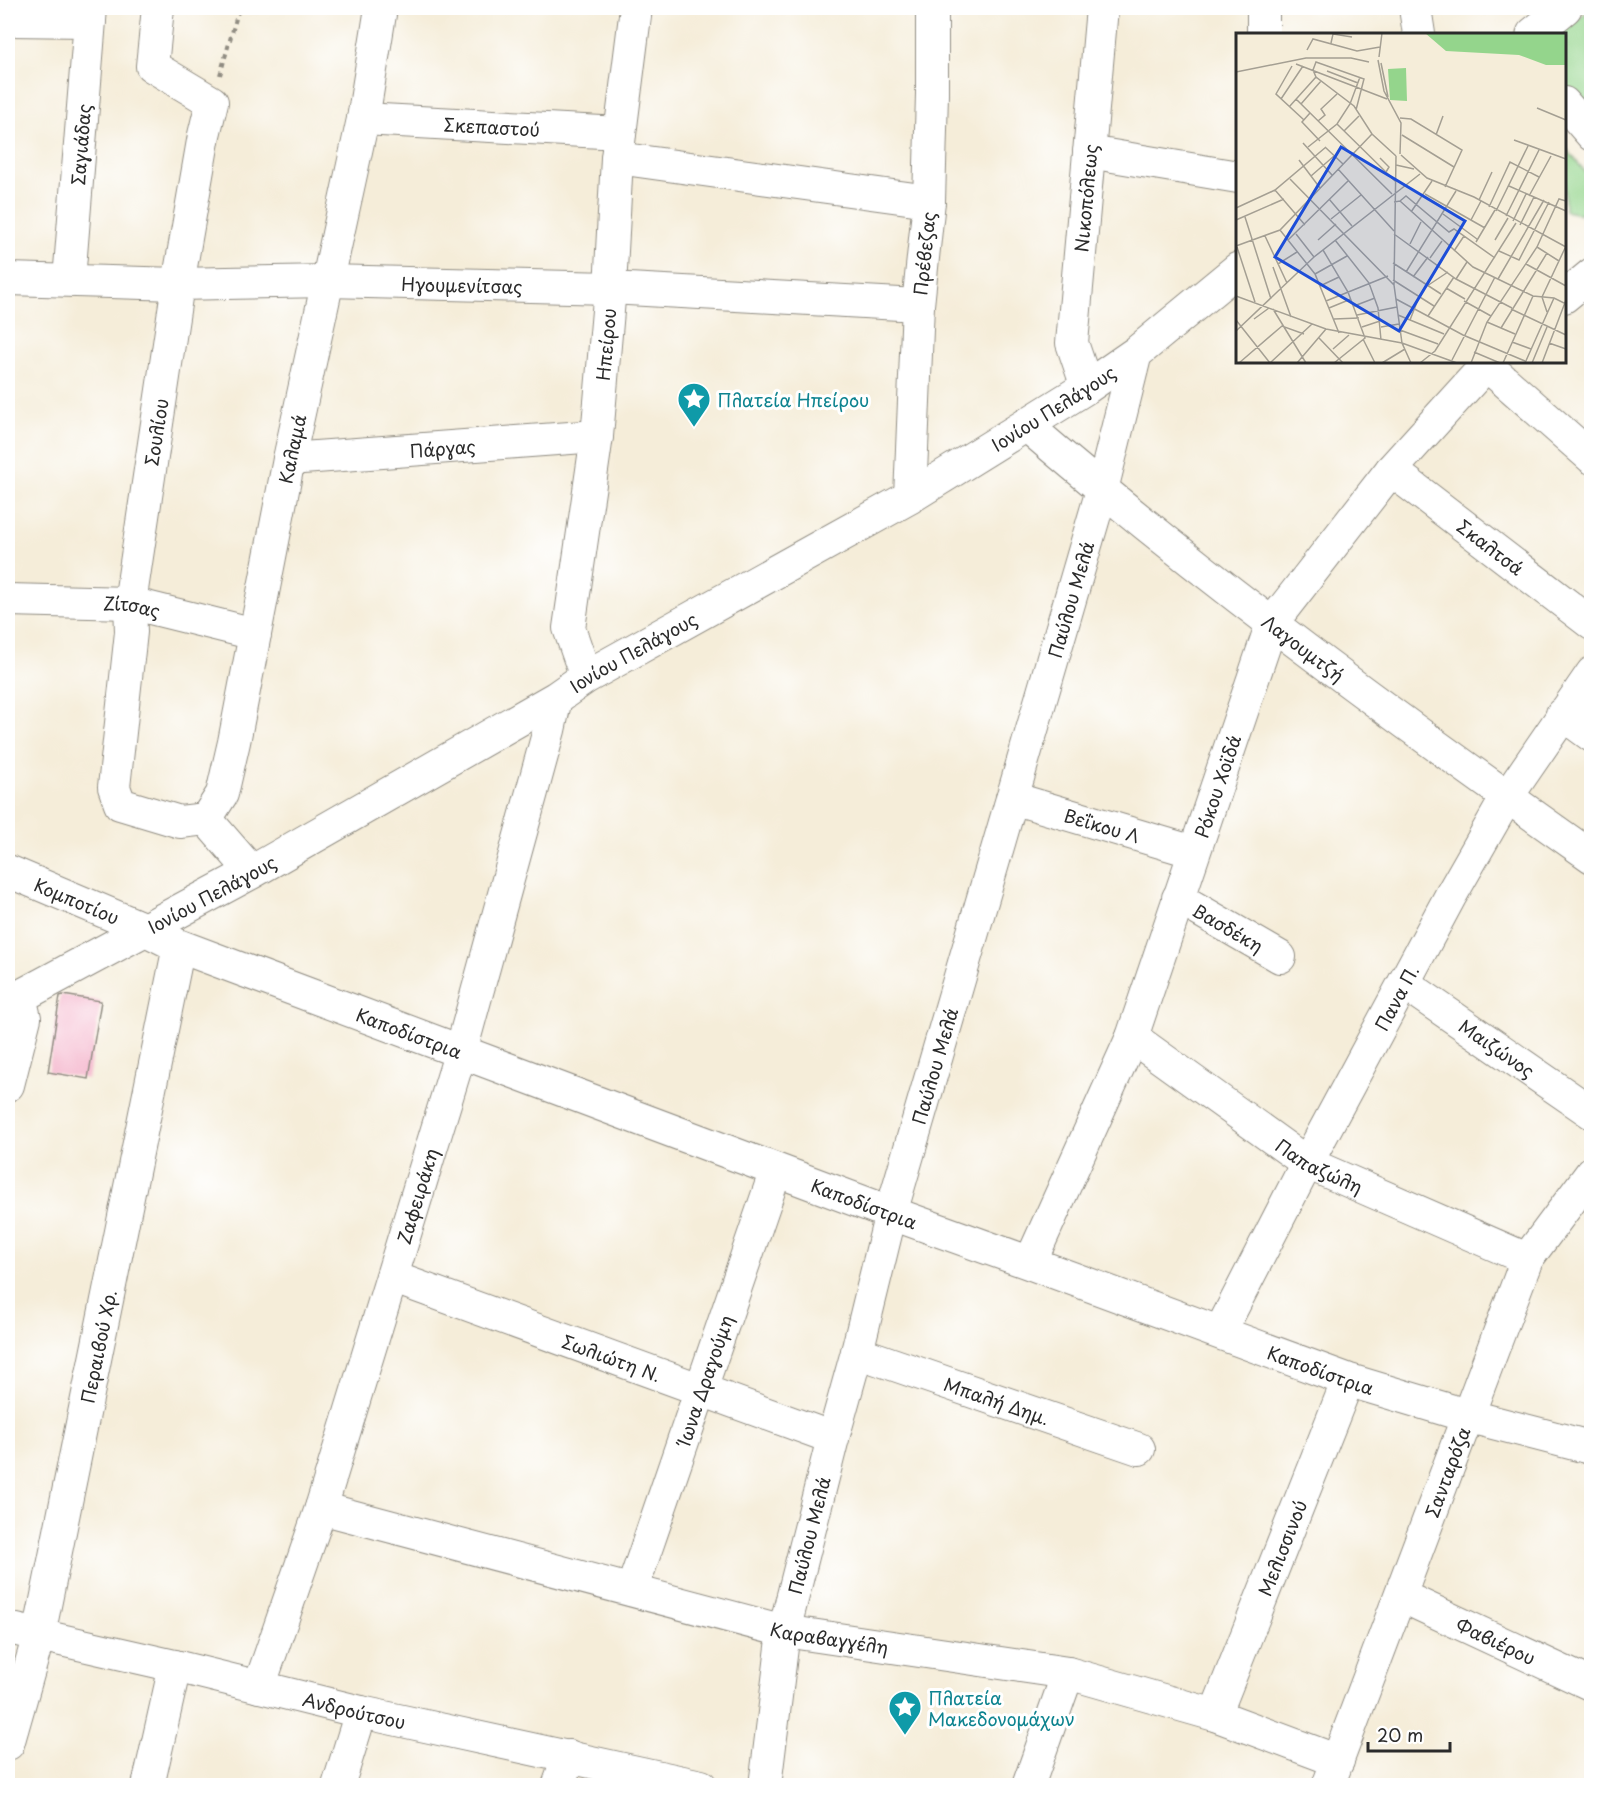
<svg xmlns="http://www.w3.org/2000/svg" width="1599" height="1793" viewBox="0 0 1599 1793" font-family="'Playpen Sans',sans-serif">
<rect width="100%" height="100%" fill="#fff"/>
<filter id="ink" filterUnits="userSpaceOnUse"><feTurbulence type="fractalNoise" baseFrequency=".0167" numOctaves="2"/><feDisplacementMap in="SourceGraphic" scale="12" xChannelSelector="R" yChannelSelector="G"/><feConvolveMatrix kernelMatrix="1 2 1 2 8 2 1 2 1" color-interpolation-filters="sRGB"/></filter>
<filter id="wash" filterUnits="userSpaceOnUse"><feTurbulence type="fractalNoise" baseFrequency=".008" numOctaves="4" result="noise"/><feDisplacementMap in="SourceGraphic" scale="24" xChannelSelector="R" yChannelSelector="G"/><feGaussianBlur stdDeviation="1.35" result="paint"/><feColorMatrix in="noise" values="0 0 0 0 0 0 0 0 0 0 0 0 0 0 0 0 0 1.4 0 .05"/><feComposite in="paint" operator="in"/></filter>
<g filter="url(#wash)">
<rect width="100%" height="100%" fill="#f5edd9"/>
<path fill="#94d58c" stroke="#60805c" stroke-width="1.5" d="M1591 9V97L1579 107 1565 89 1564 34H1559Z
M1564 146 1591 179V216L1565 211Z"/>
<g id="blocks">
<path fill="#f3abc5" d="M63 995 101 1001 88 1079 48 1072 60 996Z"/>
</g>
</g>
<g filter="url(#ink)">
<use href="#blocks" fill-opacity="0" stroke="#908c82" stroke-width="1.5"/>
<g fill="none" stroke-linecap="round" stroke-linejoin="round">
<g stroke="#908c82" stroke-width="34">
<g id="street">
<path d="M158 8 152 66 212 102 204 135 178 284 130 603 131 632 114 787 120 804 180 822 206 819"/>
<path d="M1263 8V34"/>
<path d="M1415 8 1419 34"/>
<path d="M8 20 90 21"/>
<path d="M1564 103 1592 135"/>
<path id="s1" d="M363 119 620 133"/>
<path d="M1089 152 1238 177"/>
<path d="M617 158 929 201"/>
<path id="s2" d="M8 279 178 284 328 281 610 288 918 305"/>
<path id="s3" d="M69 280 91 8"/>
<path d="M1564 297 1592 274"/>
<path d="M1483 362 1592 458"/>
<path id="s4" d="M1087 387 1072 343 1102 8"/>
<path id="s5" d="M1026 425C1206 580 1398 720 1592 857"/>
<path id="s6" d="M289 459 597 436"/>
<path id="s7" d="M1391 470 1592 624"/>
<path id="s8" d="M910 497 918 305 929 201 932 94V8"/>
<path id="s9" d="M8 600 130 603 255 634"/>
<path id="s10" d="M586 677 569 628 597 436 610 288 617 158 636 8"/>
<path d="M1562 714 1592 736"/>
<path id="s11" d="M1012 798 1194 852"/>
<path id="s12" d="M8 871 145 929"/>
<path id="s13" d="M252 872 206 819 222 794 234 742 289 459 363 119 381 8"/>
<path id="s14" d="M1178 898 1280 957"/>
<path id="s15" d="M1405 984 1592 1113"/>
<path id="s16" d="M1132 1037 1307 1163 1527 1259"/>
<path d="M8 1085 25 1018 20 997"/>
<path id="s17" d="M1030 1263 1132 1037 1272 623 1391 470 1489 362"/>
<path id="s18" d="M392 1277 833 1438"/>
<path id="s19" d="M1220 1332 1307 1163 1451 895 1507 797 1592 673"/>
<path id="s20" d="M857 1352 1139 1449"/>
<path id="s21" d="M321 1508 784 1631 1068 1673 1215 1715 1338 1761"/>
<path id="s22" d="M632 1590 776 1170"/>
<path id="s23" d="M1401 1596 1592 1685"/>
<path id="s24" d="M8 1628 175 1666 361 1712 701 1786"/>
<path id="s25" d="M259 1687 321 1508 461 1051 549 730 556 698"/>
<path id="s26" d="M1215 1715 1348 1380"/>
<path id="s27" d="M8 1744 39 1635 179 946"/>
<path d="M148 1786 175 1666"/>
<path d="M338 1786 361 1712"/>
<path d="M558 1786 569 1756"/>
<path id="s28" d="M765 1786 784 1631 833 1438 857 1352 891 1213 1102 490 1136 353"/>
<path d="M1028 1786 1068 1673"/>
<path id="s29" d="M1328 1786 1527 1259 1592 1172"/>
</g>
</g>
<g stroke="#908c82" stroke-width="35">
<g id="secondary">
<path d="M1533 34 1565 8"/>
<path id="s30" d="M145 929 179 946 891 1213 1030 1263 1348 1380 1468 1416 1592 1448"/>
<path id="s31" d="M8 1003 252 872 556 698 586 677 910 497 1026 425 1087 387 1136 353 1238 269"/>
</g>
</g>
<path stroke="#908c82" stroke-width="4" stroke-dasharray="4.5 4.5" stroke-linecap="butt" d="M220 75 239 8"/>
<use href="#street" stroke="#fff" stroke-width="32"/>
<use href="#secondary" stroke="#fff" stroke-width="33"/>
</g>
</g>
<defs>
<g id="sight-pin" transform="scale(1.725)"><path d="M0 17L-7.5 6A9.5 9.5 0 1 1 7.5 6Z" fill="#0f9aa8" stroke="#fff"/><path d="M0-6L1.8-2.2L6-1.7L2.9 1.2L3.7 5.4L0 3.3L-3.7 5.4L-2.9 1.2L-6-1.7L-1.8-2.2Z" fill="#fff"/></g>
</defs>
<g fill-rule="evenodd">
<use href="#sight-pin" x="694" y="399"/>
<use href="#sight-pin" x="905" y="1707"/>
</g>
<g text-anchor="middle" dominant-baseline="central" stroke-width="6" stroke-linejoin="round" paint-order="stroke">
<g font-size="18" fill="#2b2b2b" stroke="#fff">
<text stroke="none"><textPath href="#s1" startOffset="129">Σκεπαστού</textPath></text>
<text stroke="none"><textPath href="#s3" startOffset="136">Σαγιάδας</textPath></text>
<text stroke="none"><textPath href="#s4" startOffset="192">Νικοπόλεως</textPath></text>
<text stroke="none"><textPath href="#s8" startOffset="244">Πρέβεζας</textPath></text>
<text stroke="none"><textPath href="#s2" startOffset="454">Ηγουμενίτσας</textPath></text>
<text stroke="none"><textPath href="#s10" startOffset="338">Ηπείρου</textPath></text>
<text stroke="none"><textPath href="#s31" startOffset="1203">Ιονίου Πελάγους</textPath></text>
<text transform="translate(156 432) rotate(-81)">Σουλίου</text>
<text stroke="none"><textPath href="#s6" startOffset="154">Πάργας</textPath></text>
<text stroke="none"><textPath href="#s13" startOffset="452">Καλαμά</textPath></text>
<text stroke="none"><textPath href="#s7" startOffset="126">Σκαλτσά</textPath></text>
<text stroke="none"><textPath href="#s28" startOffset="1227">Παύλου Μελά</textPath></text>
<text stroke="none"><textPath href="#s9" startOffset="124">Ζίτσας</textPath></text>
<text stroke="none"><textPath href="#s5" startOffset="356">Λαγουμτζή</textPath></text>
<text stroke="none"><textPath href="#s31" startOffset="717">Ιονίου Πελάγους</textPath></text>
<text stroke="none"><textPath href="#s17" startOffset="513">Ρόκου Χοϊδά</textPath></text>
<text stroke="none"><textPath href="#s11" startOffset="94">Βεΐκου Λ</textPath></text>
<text stroke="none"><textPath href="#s31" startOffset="231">Ιονίου Πελάγους</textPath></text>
<text stroke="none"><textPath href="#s12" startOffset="75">Κομποτίου</textPath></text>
<text stroke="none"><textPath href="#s14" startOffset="58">Βασδέκη</textPath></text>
<text stroke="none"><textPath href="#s19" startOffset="378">Πανα Π.</textPath></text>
<text stroke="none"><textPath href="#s30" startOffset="284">Καποδίστρια</textPath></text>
<text stroke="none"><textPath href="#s15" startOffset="112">Μαιζώνος</textPath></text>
<text stroke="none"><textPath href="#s28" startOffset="741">Παύλου Μελά</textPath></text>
<text stroke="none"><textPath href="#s16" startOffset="228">Παπαζώλη</textPath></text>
<text stroke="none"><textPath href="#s25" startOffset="516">Ζαφειράκη</textPath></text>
<text stroke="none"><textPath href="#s30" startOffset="770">Καποδίστρια</textPath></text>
<text stroke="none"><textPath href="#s27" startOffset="408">Περαιβού Χρ.</textPath></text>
<text stroke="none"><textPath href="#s18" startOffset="234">Σωλιώτη Ν.</textPath></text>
<text stroke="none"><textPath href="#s30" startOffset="1256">Καποδίστρια</textPath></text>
<text stroke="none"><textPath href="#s22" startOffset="222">Ίωνα Δραγούμη</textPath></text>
<text stroke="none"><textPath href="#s20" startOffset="148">Μπαλή Δημ.</textPath></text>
<text stroke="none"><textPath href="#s29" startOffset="336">Σανταρόζα</textPath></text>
<text stroke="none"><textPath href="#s28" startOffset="255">Παύλου Μελά</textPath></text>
<text stroke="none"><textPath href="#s26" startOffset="180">Μελισσινού</textPath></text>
<text stroke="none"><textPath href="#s21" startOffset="525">Καραβαγγέλη</textPath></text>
<text stroke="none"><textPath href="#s23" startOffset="105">Φαβιέρου</textPath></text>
<text stroke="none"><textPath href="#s24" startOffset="356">Ανδρούτσου</textPath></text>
</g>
<g font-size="18" fill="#0d838f" stroke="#fff" text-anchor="start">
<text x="717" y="399">Πλατεία Ηπείρου</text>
<text x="928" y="1697">Πλατεία<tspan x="928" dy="21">Μακεδονομάχων</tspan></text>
</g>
</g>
<g transform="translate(1236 33)">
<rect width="330" height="330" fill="#f5edd9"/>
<path d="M189 0H330V32H310L283 22 210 18ZM170 35 171 68 154 67 152 36Z" fill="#94d58c"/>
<path fill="none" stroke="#a49f93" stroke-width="1.5" d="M95 10 97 1 116 4M71 17 77 6 121 18 144 14M143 24 146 0M142 27 148 58 165 90 164 121M145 30 152 64M60 31 151 66M56 33 40 61 68 87M77 37 80 44 118 73 136 101 160 123M77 37 80 29 128 46 120 77M91 38 122 50M0 39 70 25H115L133 29M45 66 67 33M60 66 156 161M65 71 85 48M53 74 80 44M301 75 330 87M74 80 66 89 84 108M164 85 175 86 226 117 209 154M82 88 89 82 85 76 101 61M101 91 159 148M108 98 123 83M166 102 218 134M200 102 207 83M278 107 330 126M67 110 96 142M72 114 101 91 114 71 124 44M89 114 107 131M165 122 191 145 238 164 330 214M160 123 158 252 166 310 175 330M144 125 153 134 150 139M63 127 84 155M160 132 178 136M102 136 158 198M75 143 98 123M54 146 158 252M273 153 330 178M39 157 69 192M189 161 249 195M293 163 315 123M93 166 116 193M243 167 256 139M164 168 170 163 213 199 218 196 259 225M158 169 164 168 237 234 297 263 318 265 330 271M253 174 274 129 303 144M0 175 39 157 90 114M260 178 292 113M175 179 196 148M207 181 241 206M270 183 303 117M9 184 35 266M95 186 125 162M0 187 48 166M235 187 245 168M277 188 290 161M284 192 298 164M44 197 79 241 103 300M60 201 78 224M158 201 220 246 276 275M29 203 51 250M52 207 112 148M82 207 100 191M99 207 133 250 142 275 145 307M259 207 272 185M240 209 259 177M0 211 19 269M174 211 185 189M0 213 44 197 136 101M301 214 323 228M87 217 112 259 129 305 98 330M218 218 228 203M263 218 283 227 313 169M194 225 206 208M157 230 205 261M42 231 61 219M290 231 330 253M37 234 55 284M170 239 220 158M79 241 111 223M177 244 192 224M220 246 231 229M262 246 308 167M157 247 198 273M84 253 103 244M191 253 212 239M210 255 229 266M0 263 90 296 166 310 221 330M160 266 227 302 289 328M90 268 152 243M228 268 255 283M118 273 139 265M93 275 115 266M37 276 70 330M275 276 330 302M311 279 306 264 330 213M121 282 161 274M162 282 208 301M192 283 218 244M18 286 33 275M98 286 123 285M0 287 34 330M174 287 183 264M251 289 279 301M126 294 144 288M145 294 163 291M265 295 311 220M164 297 202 311M0 298 78 224 184 141M83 305 107 330M127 306 139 330M276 309 295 316M313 310 330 316M97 316 113 302M238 319 264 330M216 327 259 244M3 330 46 293 68 301M34 330 76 291M61 330 90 296M146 330 169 316M184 330 199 318 280 190M235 330 251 289 301 214 323 166 330 168M267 330 297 263M289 330 318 265M296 330 311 294M306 330 330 267"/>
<path fill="#1d4ed8" fill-opacity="0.15" stroke="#1d4ed8" stroke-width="3" d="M105 114 229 188 163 298 39 224Z"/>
<rect width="330" height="330" fill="none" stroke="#2b2b2b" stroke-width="3"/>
</g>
<rect width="1599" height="1793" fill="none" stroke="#fff" stroke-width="30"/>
<path d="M1368 1742v9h82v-9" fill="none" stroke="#2b2b2b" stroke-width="3"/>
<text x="1377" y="1742" font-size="18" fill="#2b2b2b" stroke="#ffffff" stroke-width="4.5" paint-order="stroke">20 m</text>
</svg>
